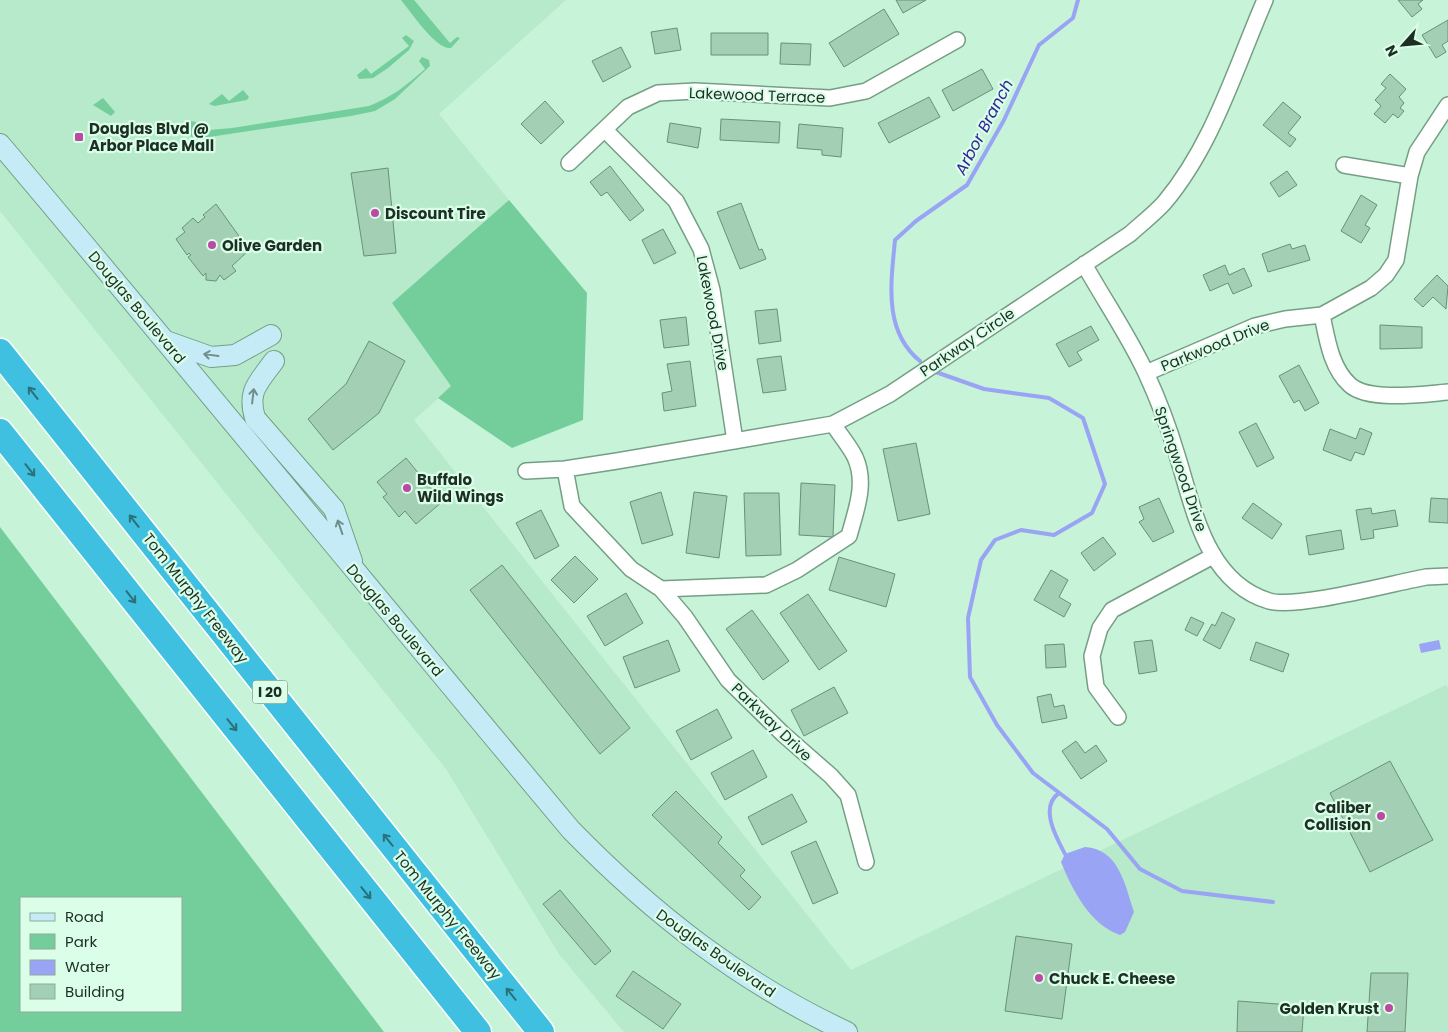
<svg xmlns="http://www.w3.org/2000/svg" width="1448" height="1032" viewBox="0 0 1448 1032" font-family="Poppins,sans-serif">
<rect width="100%" height="100%" fill="#c7f3d8"/>
<path fill="#b6eaca" d="M0 0H566L439 114 509 200 392 303 452 386 414 420 851 970 1446 685 1448 688V1032H624L559 954 446 769 0 211Z"/>
<path fill="#73ce9b" fill-rule="evenodd" d="M401 0H414L450 43 457 37 460 38 451 48C436 50 411 12 401 0Z
M406 35 414 41 409 50 388 68 373 78 359 79 357 75 366 68 371 74 409 46 402 38Z
M422 57 429 60 430 66 395 99 375 111 351 116 209 137 195 138 187 135 190 121 196 122 198 131 232 128 369 106C392 97 407 85 425 69L419 61Z
M243 90 249 97 247 100 214 106 209 104 222 94 229 101Z
M103 98 115 112 111 116 93 105Z
M509 200 587 293 583 420 512 448 438 398 451 386 392 303Z
M0 527 384 1032H0ZM21 898H181V1011H21Z"/>
<path fill="#9aa4f5" d="M1439 640 1441 649 1421 653 1419 644Z
M1085 847C1119 849 1125 885 1134 912L1125 932 1120 935C1090 925 1072 889 1061 862L1065 854Z"/>
<g fill="none" stroke-linecap="round" stroke-linejoin="round">
<path stroke="#9aa4f5" stroke-width="4" d="M920 361C883 331 891 283 895 240L916 221 967 185 1004 120 1039 45 1073 18 1078 0
M933 371 984 389 1049 398 1083 418 1105 484 1092 513 1054 535 1021 530 995 540 981 560 968 618 970 677 997 725 1033 773 1107 829 1140 869 1182 891 1273 902
M1059 793C1039 807 1056 837 1065 854"/>
</g>
<path fill="#a3cfb4" stroke="#689278" d="M896 0H926L903 13Z
M1398 0H1423L1418 4 1422 9 1412 17Z
M884 9 899 34 844 67 829 43Z
M1448 20V41L1442 45 1446 52 1436 58 1422 35Z
M677 28 681 50 655 54 651 32Z
M711 33H768V55H711Z
M781 43 811 44 810 65 780 64Z
M621 47 631 67 603 82 592 61Z
M982 69 993 89 953 111 942 90Z
M1390 74 1406 89 1399 97 1404 103 1400 108 1404 111 1398 118 1393 114 1385 123 1374 114 1381 106 1375 100 1386 88 1381 84Z
M929 97 940 117 889 143 878 123Z
M545 101 564 122 541 144 521 124Z
M1283 102 1301 117 1288 133 1296 139 1290 147 1263 125Z
M721 119 780 122 779 143 720 140Z
M670 123 701 128 698 148 667 142Z
M799 124 843 128 841 157 822 155V150L797 148Z
M610 166 644 210 630 221 607 192 601 196 590 182Z
M388 168 396 253 364 256 351 173Z
M1287 171 1297 185 1279 197 1270 183Z
M1361 195 1377 205 1365 225 1370 228 1361 243 1341 231Z
M741 203 759 250 762 249 766 259 740 269 717 212Z
M216 204 249 250 232 266 236 271 224 280 220 275 216 281 206 280V273L203 276 188 257 191 255 189 253 187 255 176 239 185 232 182 228 193 218 198 223 205 217 203 215Z
M663 229 676 253 654 264 642 240Z
M1290 244 1292 249 1305 245 1310 260 1268 272 1262 254Z
M1225 265 1229 275 1244 268 1252 286 1233 294 1228 283 1210 291 1203 275Z
M1437 275 1448 286 1446 309 1433 297 1423 307 1414 299Z
M777 309 781 341 759 344 755 311Z
M686 317 689 345 664 348 660 320Z
M1380 325 1422 327V348L1380 349Z
M1091 326 1099 340 1077 352 1082 360 1069 367 1056 344Z
M369 341 405 361 379 413 333 450 308 419 346 384Z
M781 356 786 390 763 393 757 359Z
M690 361 696 406 664 411 662 393 672 391 667 364Z
M1299 365 1319 403 1305 411 1299 400 1294 403 1279 376Z
M1256 423 1274 458 1257 467 1239 432Z
M1360 428 1372 433 1364 455 1355 452 1351 461 1323 450 1330 429 1356 439Z
M916 443 930 514 898 521 883 449Z
M406 458 442 502 416 524 405 511 399 517 383 497 387 494 377 482Z
M801 483 835 485 833 537 799 535Z
M661 492 673 535 642 544 630 502Z
M694 492 727 496 719 558 686 553Z
M744 493H779L781 555 746 556Z
M1159 498 1174 532 1153 542 1139 522 1144 519 1139 507Z
M1431 498 1448 499V523L1429 522Z
M1253 503 1282 524 1272 539 1242 518Z
M1371 508 1372 514 1395 510 1398 526 1373 530 1374 538 1361 540 1356 510Z
M541 510 559 546 535 559 516 523Z
M1341 530 1344 549 1309 555 1306 536Z
M1103 537 1116 554 1094 571 1081 553Z
M575 556 598 579 574 603 551 580Z
M839 557 895 574 886 607 829 590Z
M502 565 630 728 600 754 470 590Z
M1051 570 1068 580 1059 597 1071 604 1064 617 1034 600Z
M626 593 643 623 605 646 587 616Z
M808 594 847 651 819 670 780 613Z
M752 610 789 661 763 680 726 629Z
M1222 612 1235 619 1220 649 1203 640 1212 624 1215 626Z
M1191 617 1204 623 1197 636 1185 630Z
M668 640 680 671 635 688 623 657Z
M1152 640 1157 671 1139 674 1134 642Z
M1256 642 1289 654 1283 672 1250 660Z
M1064 644 1066 667 1046 668 1045 645Z
M834 687 848 713 804 736 791 710Z
M1051 694 1054 707 1064 705 1067 718 1042 723 1037 697Z
M717 709 732 738 691 760 676 731Z
M1076 741 1085 753 1096 745 1107 761 1081 779 1062 751Z
M753 750 767 777 725 800 711 773Z
M1390 761 1433 840 1370 872 1330 793Z
M676 791 722 837 718 843 745 870 740 876 761 897 749 910 652 815Z
M792 794 807 822 762 845 748 817Z
M816 841 838 893 813 904 791 852Z
M560 890 611 951 595 965 543 904Z
M1016 936 1072 944 1062 1019 1005 1011Z
M633 971 681 1004 663 1029 616 996Z
M1371 973H1408L1405 1032H1367Z
M1238 1001 1304 1006 1302 1032H1237Z"/>
<g fill="none" stroke-linecap="round" stroke-linejoin="round">
<g stroke="#759f85" stroke-width="18">
<path id="street" d="M605 130 676 201 701 249 712 290 735 441
M569 163 628 107 658 93 695 91 830 98 866 91 957 40
M1344 165 1410 176
M1084 264C1104 300 1129 336 1146 373 1158 399 1169 428 1177 455 1194 509 1206 582 1269 601 1297 609 1393 583 1426 577L1448 576
M1322 315C1327 339 1331 368 1350 385 1369 402 1424 394 1448 392
M1146 373 1255 326 1285 319 1322 315 1371 288 1386 275 1396 260 1410 176 1417 152 1448 105
M565 469 572 506 631 569 661 589 766 585 797 570 849 536C856 510 867 483 855 457 849 445 840 435 833 424
M526 471 565 469 617 461 833 424 890 394 1130 234C1141 224 1154 214 1164 203 1213 145 1235 69 1265 0
M661 589 685 617 728 680 783 734 831 776 848 795 866 862
M1118 717 1096 687 1092 656 1100 628 1112 610 1213 556"/>
</g>
<g stroke="#759f85" stroke-width="22">
<path id="secondary" d="M0 144C192 371 380 602 571 830 653 914 740 982 847 1032
M166 341 211 357 235 355 271 335
M274 361C258 383 247 391 255 418L334 509 352 561"/>
</g>
<g stroke="#fff" stroke-width="29">
<path id="highway" d="M0 352 541 1032
M0 432 478 1032"/>
</g>
<use href="#street" stroke="#fff" stroke-width="15"/>
<use href="#secondary" stroke="#c5ecf6" stroke-width="20"/>
<use href="#highway" stroke="#3fc0e0" stroke-width="26"/>
</g>
<defs><path id="oneway-shaft" d="M-6 0H5M1.5-3L5.5 0L1.5 3" fill="none" stroke-width="1.6" stroke-linecap="round" stroke-linejoin="round" transform="scale(1.25)"/></defs>
<g stroke="#718e8d">
<use href="#oneway-shaft" transform="translate(211 355) rotate(-172)"/>
<use href="#oneway-shaft" transform="translate(253 396) rotate(-83)"/>
<use href="#oneway-shaft" transform="translate(340 527) rotate(-109)"/>
</g>
<g stroke="#2c7079">
<use href="#oneway-shaft" transform="translate(33 393) rotate(-128)"/>
<use href="#oneway-shaft" transform="translate(30 470) rotate(52)"/>
<use href="#oneway-shaft" transform="translate(134 521) rotate(-128)"/>
<use href="#oneway-shaft" transform="translate(131 597) rotate(52)"/>
<use href="#oneway-shaft" transform="translate(232 725) rotate(51)"/>
<use href="#oneway-shaft" transform="translate(388 840) rotate(-129)"/>
<use href="#oneway-shaft" transform="translate(366 893) rotate(51)"/>
<use href="#oneway-shaft" transform="translate(511 994) rotate(-129)"/>
</g>
<g fill="#bc49a2" stroke="#dafee8" stroke-width="2">
<rect x="74" y="132" width="10" height="10" rx="2.5"/>
<circle cx="375" cy="213" r="5"/>
<circle cx="212" cy="245" r="5"/>
<circle cx="407" cy="488" r="5"/>
<circle cx="1381" cy="816" r="5"/>
<circle cx="1039" cy="978" r="5"/>
<circle cx="1389" cy="1008" r="5"/>
</g>
<g text-anchor="middle" dominant-baseline="central" stroke-width="4.5" stroke-linejoin="round" paint-order="stroke">
<rect fill="#dafee8" stroke="#566d5f" stroke-width="1" x="252.5" y="680.5" width="35" height="23" rx="4"/>
<g font-size="14" font-weight="bold" fill="#1d2f24">
<text x="270" y="692">I 20</text>
</g>
<g font-size="15" fill="#1d2f24" stroke="#dafee8">
<text transform="translate(757 95) rotate(2)">Lakewood Terrace</text>
<text transform="translate(137 307) rotate(50)">Douglas Boulevard</text>
<text transform="translate(713 313) rotate(79)">Lakewood Drive</text>
<text transform="translate(967 342) rotate(-34)">Parkway Circle</text>
<text transform="translate(1215 345) rotate(-22)">Parkwood Drive</text>
<text transform="translate(1181 469) rotate(71)">Springwood Drive</text>
<text transform="translate(196 598) rotate(52)">Tom Murphy Freeway</text>
<text transform="translate(395 620) rotate(50)">Douglas Boulevard</text>
<text transform="translate(772 722) rotate(44)">Parkway Drive</text>
<text transform="translate(448 915) rotate(51)">Tom Murphy Freeway</text>
<text transform="translate(716 953) rotate(35)">Douglas Boulevard</text>
</g>
<g font-size="15" font-weight="bold" fill="#1d2f24" stroke="#dafee8" text-anchor="start">
<text x="89" y="128">Douglas Blvd @<tspan x="89" dy="17">Arbor Place Mall</tspan></text>
<text x="385" y="213">Discount Tire</text>
<text x="222" y="245">Olive Garden</text>
<text x="417" y="479">Buffalo<tspan x="417" dy="17">Wild Wings</tspan></text>
<text x="1371" y="807" text-anchor="end">Caliber<tspan x="1371" dy="17">Collision</tspan></text>
<text x="1049" y="978">Chuck E. Cheese</text>
<text x="1379" y="1008" text-anchor="end">Golden Krust</text>
</g>
<g font-size="16" font-style="italic" fill="#312599" stroke="#dafee8">
<text transform="translate(984 127) rotate(-62)">Arbor Branch</text>
</g>
</g>
<rect x="20" y="897" width="162" height="115" fill="#dafee8" stroke="#8eab9a"/>
<rect x="30" y="913" width="25" height="8" fill="#c5ecf6" stroke="#8eab9a"/>
<text x="65" y="922" font-size="15" fill="#1d2f24">Road</text>
<rect x="30" y="934" width="25" height="15" fill="#73ce9b" stroke="#8eab9a"/>
<text x="65" y="947" font-size="15" fill="#1d2f24">Park</text>
<rect x="30" y="960" width="25" height="15" fill="#9aa4f5" stroke="#8eab9a"/>
<text x="65" y="972" font-size="15" fill="#1d2f24">Water</text>
<rect x="30" y="984" width="25" height="15" fill="#a3cfb4" stroke="#8eab9a"/>
<text x="65" y="997" font-size="15" fill="#1d2f24">Building</text>
<g transform="translate(1403 45) rotate(243)" stroke="#dafee8" stroke-width="4" paint-order="stroke">
<path d="M0-4L9 19L0 12L-9 19Z" fill="#1d2f24"/>
<text y="-8" font-size="14" font-weight="bold" text-anchor="middle" fill="#1d2f24">N</text>
</g>
</svg>
